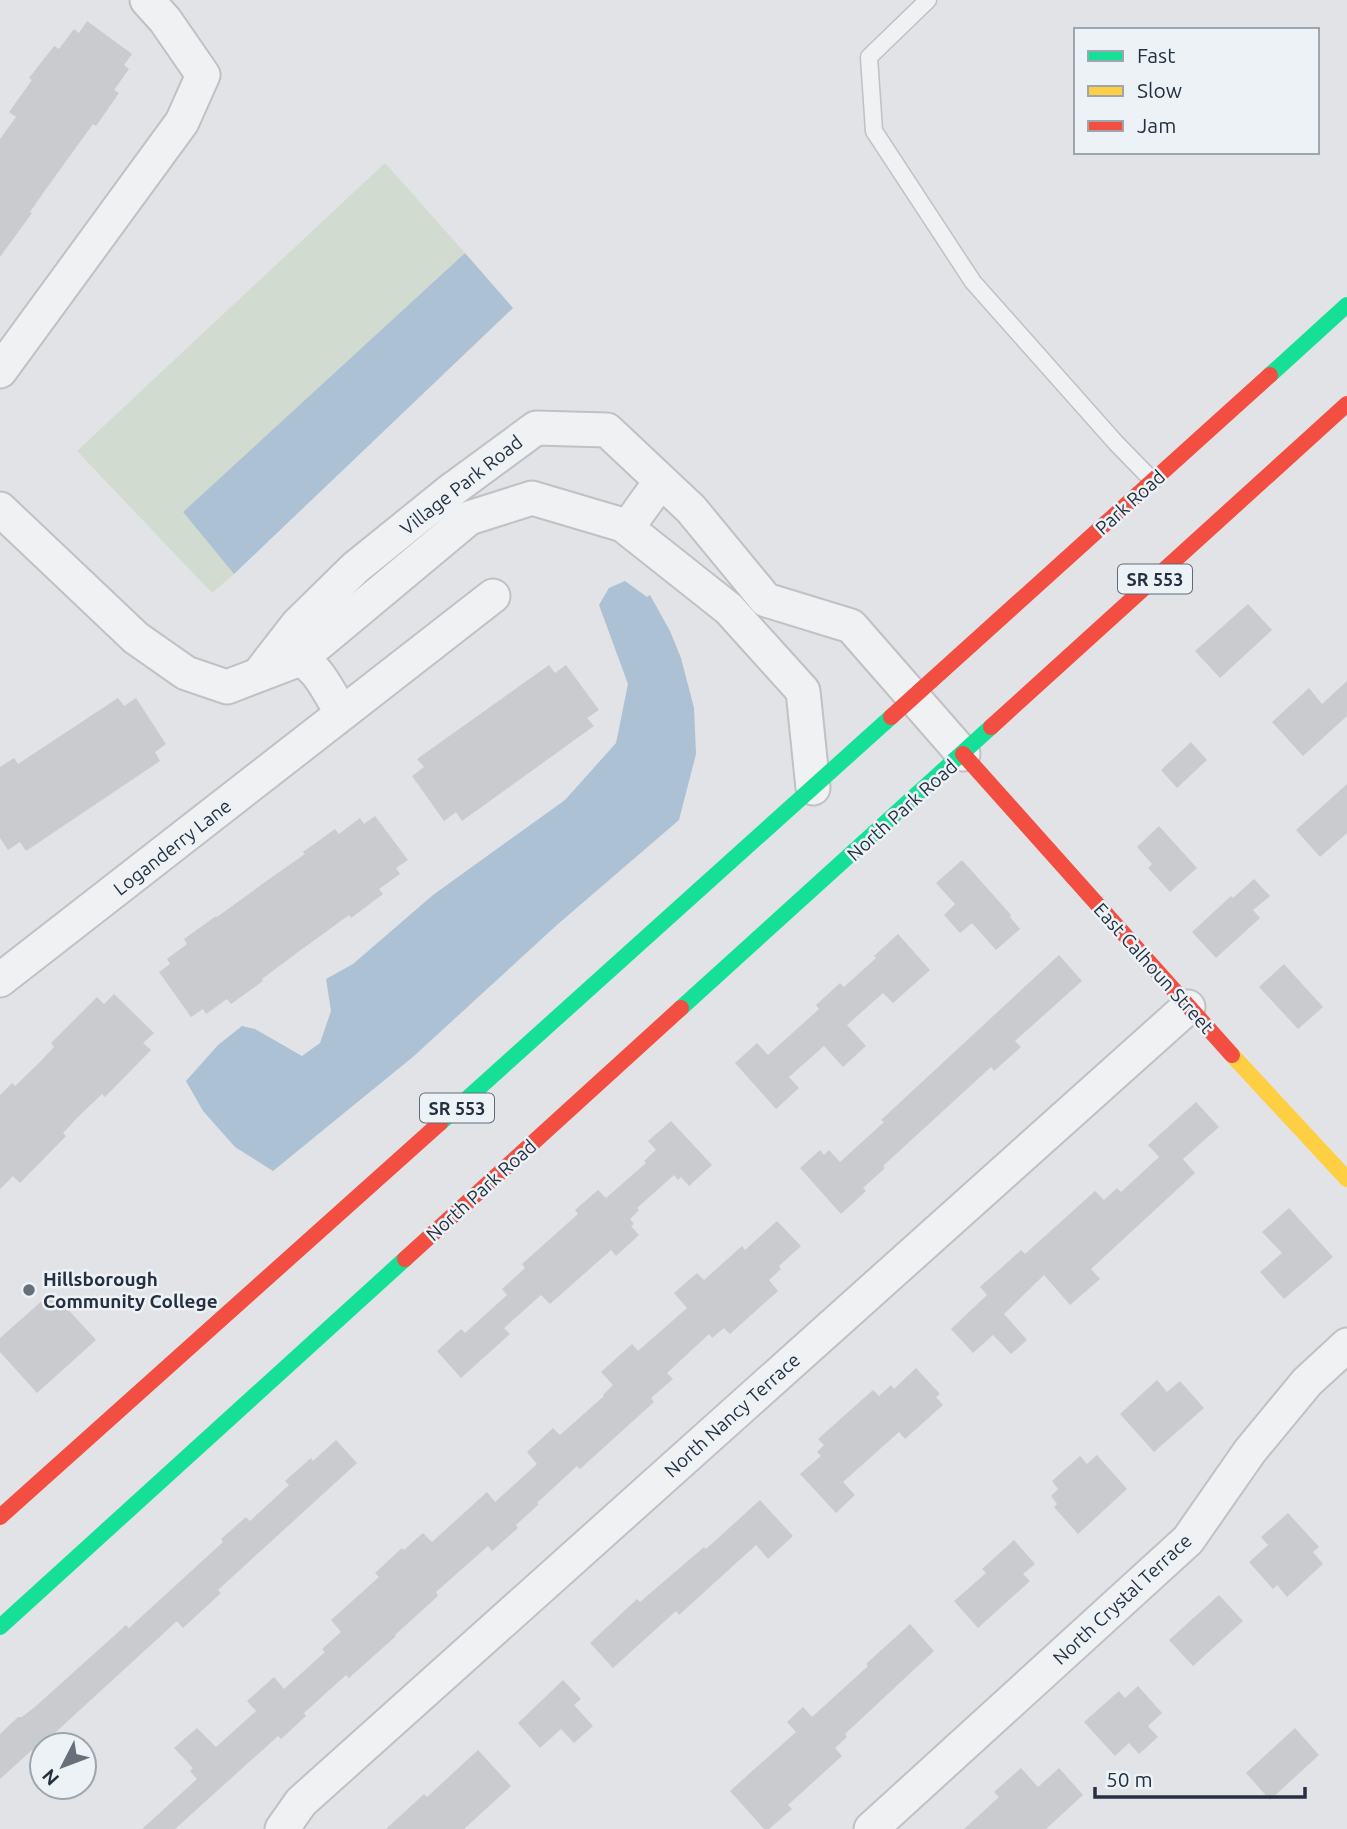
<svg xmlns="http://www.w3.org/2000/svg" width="1347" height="1829" viewBox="0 0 1347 1829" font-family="Ubuntu,sans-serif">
<rect width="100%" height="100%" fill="#e1e3e6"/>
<path fill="#d2dbd0" d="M385 163 465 253 183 512 234 574 212 593 77 451Z"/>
<path fill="#acc1d4" d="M465 253 513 308 234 574 183 512Z
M625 581 647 597 650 595 670 631 681 658 694 708 696 754 679 820 558 924 414 1056 273 1171 235 1147 203 1111 186 1081 218 1045 242 1026 255 1029 302 1056 320 1043 331 1011 326 979 353 964 433 895 565 800 616 743 628 684 599 605 609 588Z"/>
<path fill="#c9cbce" d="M87 21 132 54 124 65 129 69 114 90 119 93 96 126 93 124 46 189 30 212 32 213 0 257V139L16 117 9 112 32 80 29 78 54 46 59 49 74 29 79 33Z
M1248 604 1272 630 1220 678 1195 651Z
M549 665 555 673 566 665 599 710 587 718 594 726 462 821 456 812 444 821 412 776 424 767 417 759Z
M1347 681V716L1303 756 1272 722 1309 688 1322 704Z
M118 698 124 706 136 698 166 744 155 752 160 761 26 851 20 842 8 850 0 838V767L14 758 18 764Z
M1191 742 1207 760 1177 788 1161 770Z
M1347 784V833L1320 857 1296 830Z
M375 816 408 860 396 868 400 874 379 889 383 894 351 918 349 915 294 955 262 979 263 981 231 1004 227 999 206 1014 203 1009 191 1017 159 972 170 964 167 959 187 944 184 939 216 916 217 917 272 877 305 854 303 852 335 829 339 834 360 818 364 824Z
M1159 826 1197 868 1170 892 1148 868 1152 864 1137 847Z
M962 860 1011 915 1010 917 1020 929 996 950 972 923 960 933 944 915 955 904 936 883Z
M1254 879 1270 896 1253 910 1260 918 1216 958 1192 932 1231 896 1233 898Z
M898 934 930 970 893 1003 883 993 847 1025 866 1046 843 1067 824 1046 789 1077 799 1088 776 1109 735 1063 757 1043 768 1055 819 1009 816 1005 840 983 844 987 876 958 874 956Z
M1059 955 1082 981 1015 1041 1021 1047 994 1071 991 1067 883 1166 885 1168 863 1188 866 1191 841 1214 800 1168 820 1150 824 1155 829 1150 840 1162 884 1122 881 1120Z
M1284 964 1323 1007 1298 1029 1259 987Z
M114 994 154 1033 143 1043 151 1050 105 1097 102 1094 78 1117 63 1133 66 1136 20 1183 13 1176 0 1189V1095L12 1083 15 1086 39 1063 54 1047 51 1043 97 997 104 1004Z
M1196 1102 1219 1127 1183 1159 1195 1173 1091 1269 1100 1279 1070 1305 1044 1275 1004 1314 1027 1340 1011 1354 993 1335 973 1353 951 1329 987 1295 980 1287 1021 1250 1025 1254 1095 1191 1104 1200 1117 1188 1121 1192 1159 1157 1148 1145Z
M671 1121 712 1165 689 1186 681 1177 678 1180 674 1175 637 1208 639 1210 630 1219 634 1224 631 1226 639 1235 616 1256 611 1250 550 1304 541 1295 504 1328 510 1334 461 1378 437 1351 461 1329 465 1333 507 1295 502 1289 525 1268 522 1264 578 1214 575 1210 598 1190 606 1198 646 1163 644 1161 656 1150 648 1141Z
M1289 1208 1333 1257 1284 1299 1260 1272 1282 1253 1262 1232Z
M777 1221 801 1246 779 1266 781 1269 769 1280 778 1291 730 1334 724 1328 712 1338 709 1334 667 1373 673 1379 651 1398 654 1402 580 1469 577 1466 537 1503 539 1504 516 1525 518 1528 492 1551 488 1546 436 1592 438 1596 395 1635 396 1636 349 1678 346 1675 304 1713 306 1716 281 1739 278 1736 175 1829H142L197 1779 190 1771 193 1768 174 1748 197 1728 216 1747 256 1711 247 1701 274 1677 284 1689 325 1652 322 1649 341 1632 331 1620 379 1577 375 1573 402 1548 404 1550 423 1533 432 1542 487 1492 495 1502 537 1464 527 1452 553 1428 560 1435 604 1396 603 1395 613 1385 601 1372 632 1344 638 1351 687 1308 674 1293 697 1273 704 1280 742 1246 745 1250Z
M52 1292 96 1340 37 1393 0 1352V1338Z
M916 1368 940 1394 936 1397 943 1405 905 1439 899 1432 843 1482 855 1495 836 1513 800 1474 821 1456 817 1452 824 1445 818 1439 873 1390 879 1396 891 1385 894 1389Z
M1157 1380 1167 1392 1180 1381 1204 1408 1154 1452 1120 1414Z
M336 1440 357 1463 218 1590 221 1593 183 1628 177 1621 34 1752 32 1750 0 1779V1734L18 1717H22L36 1706 126 1625 129 1628 223 1542 221 1539 246 1517 250 1521 289 1485 285 1481 311 1458 313 1461Z
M1097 1455 1127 1489 1078 1534 1054 1507 1057 1504 1051 1496 1058 1489 1052 1481 1080 1456 1087 1464Z
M760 1500 793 1536 768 1559 756 1545 679 1615 676 1611 613 1668 590 1643 637 1599 640 1602 704 1547 706 1549Z
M1288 1513 1319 1547 1313 1552 1323 1564 1287 1597 1277 1585 1273 1589 1249 1562 1268 1545 1261 1537Z
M1014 1540 1035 1564 1023 1574 1030 1581 978 1628 954 1601 986 1573 982 1569Z
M1219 1595 1243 1621 1193 1666 1169 1640Z
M910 1624 934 1651 845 1734 847 1737 835 1748 842 1756 788 1805 792 1809 769 1829H764L730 1791 796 1732 787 1722 803 1707 812 1717 868 1666 866 1664Z
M563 1680 581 1699 574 1705 593 1726 574 1743 561 1729 540 1748 518 1723Z
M1138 1686 1162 1713 1148 1726 1158 1737 1139 1754 1129 1743 1115 1756 1084 1722 1119 1691 1125 1698Z
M1295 1728 1319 1755 1270 1800 1246 1773Z
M478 1750 511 1786 464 1829H386L424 1794 427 1797Z
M1021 1768 1038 1787 1059 1768 1083 1795 1046 1829H964L999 1797 994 1792Z"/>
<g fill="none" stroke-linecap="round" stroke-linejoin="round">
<g stroke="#bfc1c4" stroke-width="19">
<path id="lane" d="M928 0 869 57 874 131 973 282 1116 443 1153 481"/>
</g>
<g stroke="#bfc1c4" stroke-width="37">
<path id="street" d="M0 371 182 122 203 75 165 20 147 0
M0 509 136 638 186 673 227 687 300 659 469 518 532 498 623 525 729 609 803 691 813 788
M627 528 661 481
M300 659C322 671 328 694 343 713
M259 674 297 625 355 568 449 492 536 428 607 430 691 509 766 600 851 626 963 754
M0 980 493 596
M282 1829 301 1802 1188 1007
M871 1829 1188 1540 1250 1451 1307 1382 1347 1345"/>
</g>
<use href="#lane" stroke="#f0f1f3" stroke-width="16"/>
<use href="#street" stroke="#f0f1f3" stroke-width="33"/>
<path stroke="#16e098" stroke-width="16" d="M1270 375 1347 305
M681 1008 991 727
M440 1123 891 717
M0 1627 405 1259"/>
<path stroke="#ffcf43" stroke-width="16" d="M1232 1055 1347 1179"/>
<path stroke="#f24e42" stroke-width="16" d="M891 717 1270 375
M991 727 1347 404
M963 754 1232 1055
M405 1259 681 1008
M0 1517 440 1123"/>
</g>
<circle fill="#676f7b" stroke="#edf2f6" stroke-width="2.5" cx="29" cy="1290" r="7"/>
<g text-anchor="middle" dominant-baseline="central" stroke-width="5" stroke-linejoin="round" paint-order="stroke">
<g fill="#edf2f6" stroke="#616b77" stroke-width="2">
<rect x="1118" y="564.5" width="74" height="29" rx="5"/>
<rect x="420" y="1093.5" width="74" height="29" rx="5"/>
</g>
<g font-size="18" font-weight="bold" fill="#253141">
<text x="1155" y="579">SR 553</text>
<text x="457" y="1108">SR 553</text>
</g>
<g font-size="19" fill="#253141" stroke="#edf2f6">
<text transform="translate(461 485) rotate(-38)">Village Park Road</text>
<text transform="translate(1130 502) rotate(-42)">Park Road</text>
<text transform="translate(902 810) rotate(-42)">North Park Road</text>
<text transform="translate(172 847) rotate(-38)">Loganderry Lane</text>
<text transform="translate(1154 968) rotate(48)">East Calhoun Street</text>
<text transform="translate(481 1190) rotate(-42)">North Park Road</text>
<text transform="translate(732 1415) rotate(-42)">North Nancy Terrace</text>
<text transform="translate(1122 1599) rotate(-43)">North Crystal Terrace</text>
</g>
<g font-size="19" font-weight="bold" fill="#253141" stroke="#edf2f6" text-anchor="start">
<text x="43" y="1279">Hillsborough<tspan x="43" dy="22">Community College</tspan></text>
</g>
</g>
<rect x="1074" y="28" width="245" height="126" fill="#edf2f6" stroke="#9da5ae" stroke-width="2"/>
<rect x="1088" y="51" width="35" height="10" fill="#16e098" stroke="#9da5ae" stroke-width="2"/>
<text x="1137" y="63" font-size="21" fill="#253141">Fast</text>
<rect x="1088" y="86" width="35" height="10" fill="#ffcf43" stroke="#9da5ae" stroke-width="2"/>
<text x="1137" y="98" font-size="21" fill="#253141">Slow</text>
<rect x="1088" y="121" width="35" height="10" fill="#f24e42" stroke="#9da5ae" stroke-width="2"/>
<text x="1137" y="133" font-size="21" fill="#253141">Jam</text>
<g transform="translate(63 1766) rotate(228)"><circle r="33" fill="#edf2f6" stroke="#9da5ae" stroke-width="2"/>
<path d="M0-5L12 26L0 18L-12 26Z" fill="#676f7b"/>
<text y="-10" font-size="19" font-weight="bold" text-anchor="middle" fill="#253141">N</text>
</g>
<path d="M1095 1787v10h210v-10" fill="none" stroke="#253141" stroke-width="3.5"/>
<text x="1106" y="1787" font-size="21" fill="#253141" stroke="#edf2f6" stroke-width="5" paint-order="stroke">50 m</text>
</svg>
